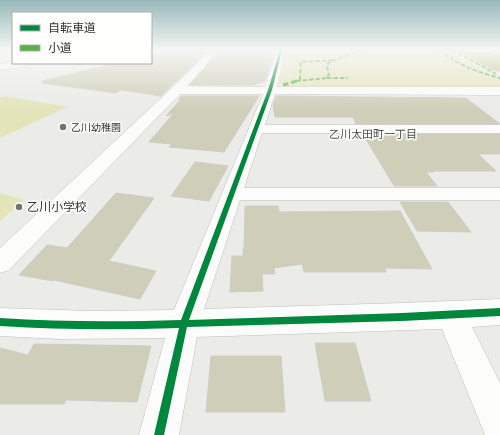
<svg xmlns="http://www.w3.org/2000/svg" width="500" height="435" viewBox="0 0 500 435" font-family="Figtree,'Noto Sans JP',sans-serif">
	<rect width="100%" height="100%" fill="#ebebe7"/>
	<g fill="#e4e4ba">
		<path d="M 287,50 L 449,50 L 500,80 L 500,86 L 287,86 L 279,83 Z"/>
		<path d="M 7,96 L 67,107 L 0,138 L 0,97 Z"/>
		<path d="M 0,193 L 24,200 L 0,221 Z"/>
	</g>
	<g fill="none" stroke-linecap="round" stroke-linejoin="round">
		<path fill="#bebe74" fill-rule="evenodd" d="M 461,50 L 486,50 L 500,56 L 500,72 L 492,70 L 464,54 Z"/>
	</g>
	<g fill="#ceceb9" stroke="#cdcdca">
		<path d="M 151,50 L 209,50 L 161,96 L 121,90 L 116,93 L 42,83 L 42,81 L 104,66 L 104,63 L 151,63 Z"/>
		<path d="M 220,50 L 270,50 L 272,60 L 265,81 L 253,85 L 190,85 Z"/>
		<path d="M 181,96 L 259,96 L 224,152 L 169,147 L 172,144 L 149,142 L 174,113 L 166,116 L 181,99 L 178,99 Z"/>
		<path d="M 276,96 L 466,98 L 500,124 L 356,124 L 353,117 L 275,117 L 273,105 Z"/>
		<path d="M 363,134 L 500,134 L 500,154 L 478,154 L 496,171 L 433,171 L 434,172 L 426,172 L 437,186 L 394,186 Z"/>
		<path d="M 195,162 L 228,166 L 209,201 L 171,196 Z"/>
		<path d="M 116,193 L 154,198 L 109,261 L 156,271 L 140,299 L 54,280 L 53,281 L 19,275 L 47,245 L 67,248 Z"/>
		<path d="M 400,202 L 448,202 L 471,232 L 417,231 Z"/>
		<path d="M 245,206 L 278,206 L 279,212 L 400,211 L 432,269 L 385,268 L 386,272 L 304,272 L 302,264 L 274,268 L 275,274 L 262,274 L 263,291 L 230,292 L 232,256 L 243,256 L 243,249 L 244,249 Z"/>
		<path d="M 315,343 L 355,343 L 371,401 L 325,401 Z"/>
		<path d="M 34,344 L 151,346 L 137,402 L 66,400 L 64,404 L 0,404 L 0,348 L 28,355 Z"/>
		<path d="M 211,356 L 281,356 L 285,412 L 206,412 Z"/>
	</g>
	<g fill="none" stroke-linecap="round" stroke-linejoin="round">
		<g stroke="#bebebc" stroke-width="1">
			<g id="minor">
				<path d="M 277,50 L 285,50 L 277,87 L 500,87 L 500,95 L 275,94 L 265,125 L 500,125 L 500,133 L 262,133 L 244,188 L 500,188 L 500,200 L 240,200 L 204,309 L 402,303 L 500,299 L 500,325 L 472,327 L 500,383 L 500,435 L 485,435 L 442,329 L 197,337 L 179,435 L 139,435 L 165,338 L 60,339 L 0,336 L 0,308 L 90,311 L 174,310 L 263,94 L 177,94 L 173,93 L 171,90 L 173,87 L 177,86 L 265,87 Z"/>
				<path d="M 13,62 L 13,63 L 31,63 L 26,66 L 0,70 L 0,64 Z"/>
			</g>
		</g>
		<g stroke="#bebebc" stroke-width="1">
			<path id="tertiary" d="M 211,50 L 219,50 L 181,93 L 9,270 L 0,273 L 0,248 L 173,87 Z"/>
		</g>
		<use href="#minor" fill="#fcfcfb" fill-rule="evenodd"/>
		<use href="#tertiary" fill="#fcfcfb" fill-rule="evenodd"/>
		<g stroke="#56b246" stroke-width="2" stroke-dasharray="4.5 2" stroke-linecap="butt">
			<path d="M 439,50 C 461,66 474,71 500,78"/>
			<path d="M 453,50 L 496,74"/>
			<path d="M 493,50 L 500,55"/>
			<path d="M 327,78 L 348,78"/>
			<path d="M 300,80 L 301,62 L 333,60"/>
			<path d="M 296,81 L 327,78 L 329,74 L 327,66 L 328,63 L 355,52 L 365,50"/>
		</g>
		<path stroke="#56b246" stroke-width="3" stroke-dasharray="5.5 3" stroke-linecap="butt" d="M 283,85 L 300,80"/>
		<g stroke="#fffffe" stroke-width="2">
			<path id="cycleway" d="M 280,50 L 282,50 L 272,90 L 189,320 L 402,313 L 500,308 L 500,316 L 402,321 L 187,327 L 164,435 L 154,435 L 179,328 C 119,330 60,330 0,326 L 0,318 C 60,322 121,322 181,320 L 268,90 Z"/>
		</g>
		<use href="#cycleway" fill="#00873e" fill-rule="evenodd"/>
	</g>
	<linearGradient id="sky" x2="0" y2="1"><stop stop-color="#97b8ba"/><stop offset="0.45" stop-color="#f6f6f4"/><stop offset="1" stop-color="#f6f6f4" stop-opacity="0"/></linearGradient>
	<rect width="500" height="110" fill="url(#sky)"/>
	<g fill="#737370" stroke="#fffffe" stroke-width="1.5">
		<circle cx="63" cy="127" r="4"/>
		<circle cx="19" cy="207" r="4"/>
	</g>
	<g text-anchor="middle" stroke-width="3" stroke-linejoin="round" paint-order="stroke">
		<g font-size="10" fill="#333330" stroke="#fffffe" text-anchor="start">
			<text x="71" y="131">乙川幼稚園</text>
		</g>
		<g font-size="11" fill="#4c4c45" stroke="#fffffe">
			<text x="373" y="138">乙川太田町一丁目</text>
		</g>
		<g font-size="12" fill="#333330" stroke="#fffffe" text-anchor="start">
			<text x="27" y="211">乙川小学校</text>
		</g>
	</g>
	<rect x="12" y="12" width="140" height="52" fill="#fffffe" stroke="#adadac"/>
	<rect x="20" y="25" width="20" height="6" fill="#00873e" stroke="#adadac"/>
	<text x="48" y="32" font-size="12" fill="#333330">自転車道</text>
	<rect x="20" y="45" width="20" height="6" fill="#56b246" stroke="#adadac"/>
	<text x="48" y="52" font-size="12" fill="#333330">小道</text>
</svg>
